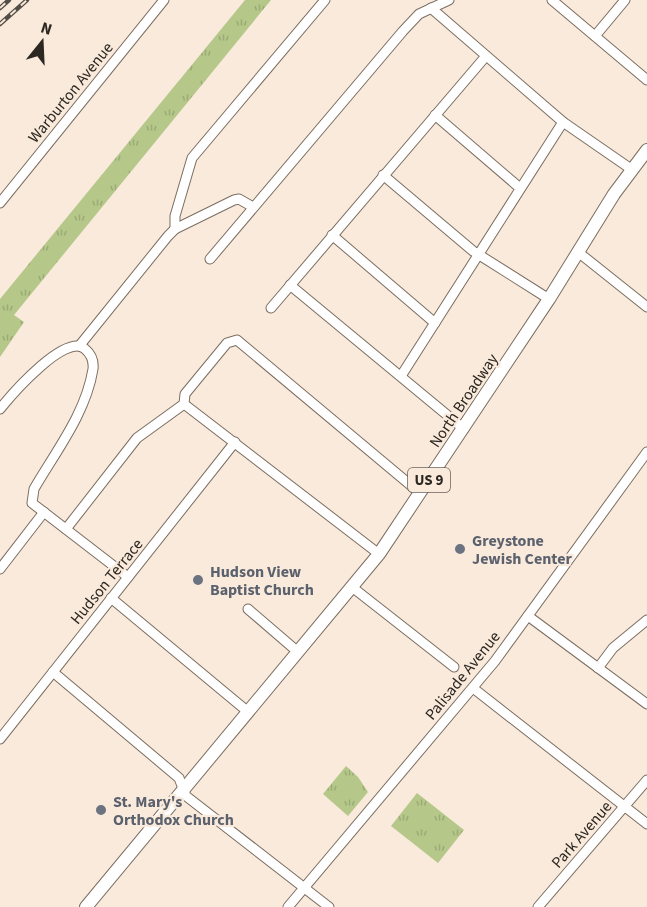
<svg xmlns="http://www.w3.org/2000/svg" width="647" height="907" viewBox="0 0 647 907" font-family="'Source Sans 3',sans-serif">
	<defs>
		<pattern id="park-tufts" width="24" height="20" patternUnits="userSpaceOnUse" patternTransform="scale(1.5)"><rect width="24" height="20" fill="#b5c789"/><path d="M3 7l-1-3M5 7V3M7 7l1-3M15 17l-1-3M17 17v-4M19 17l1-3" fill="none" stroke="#9cab76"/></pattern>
	</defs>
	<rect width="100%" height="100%" fill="#f9eadb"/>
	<g fill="url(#park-tufts)">
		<path d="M 245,0 L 271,0 L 14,315 L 24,322 L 0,357 L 0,299 Z"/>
		<path d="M 346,766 L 358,777 L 368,792 L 348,816 L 323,794 Z"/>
		<path d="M 417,793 L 464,830 L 438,863 L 391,826 Z"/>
	</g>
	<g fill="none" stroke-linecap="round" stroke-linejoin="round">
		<g stroke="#7b6e61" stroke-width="11">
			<g id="minor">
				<path d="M 552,0 L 647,80"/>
				<path d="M 431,8 L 563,122 L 631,169"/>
				<path d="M 595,36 L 625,0"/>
				<path d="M 435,115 L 520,188"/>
				<path d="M 383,175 L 473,251 L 549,299"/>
				<path d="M 0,203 L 164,0"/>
				<path d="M 175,229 L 175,216 L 192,158 L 325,0"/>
				<path d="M 332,235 L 435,323"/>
				<path d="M 578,252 L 647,307"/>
				<path d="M 210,259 L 403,31 L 419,14 L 449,0"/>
				<path d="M 290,285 L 464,429"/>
				<path d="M 271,308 L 486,56"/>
				<path d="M 80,345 L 168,236 L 175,229 L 234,200 L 239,199 L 253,207"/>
				<path d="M 401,376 L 563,122"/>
				<path d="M 184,404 L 185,394 L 227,343 L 237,340 L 420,493"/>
				<path d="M 184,404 L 379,554"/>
				<path d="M 0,409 C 12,394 66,332 85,349 C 91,354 94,360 93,369 C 86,413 56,451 34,489 L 32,503 L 128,577"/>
				<path d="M 66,529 L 137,438 L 184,404"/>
				<path d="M 0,569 L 44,512"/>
				<path d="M 352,587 L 454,667"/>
				<path d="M 111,598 L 247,711"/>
				<path d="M 248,609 L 298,652"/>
				<path d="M 528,616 L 647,704"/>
				<path d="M 598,668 L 613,648 L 647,620"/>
				<path d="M 53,672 L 179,778 L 186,796 L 329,907"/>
				<path d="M 473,688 L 647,824"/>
				<path d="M 0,739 L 235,442"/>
				<path d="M 288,907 L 495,661 L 647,452"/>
				<path d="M 538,907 L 647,780"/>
			</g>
		</g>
		<g stroke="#7b6e61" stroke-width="14">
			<path id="major" d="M 86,907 L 379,554 L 549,299 L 614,194 L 647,150"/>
		</g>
		<use href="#minor" stroke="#fff" stroke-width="9"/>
		<use href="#major" stroke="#fff" stroke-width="12"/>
		<g stroke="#554e46" stroke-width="4.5">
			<g id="rail">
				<path d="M 0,8 L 9,0"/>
				<path d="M 0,24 L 27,0"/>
			</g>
		</g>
		<use href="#rail" stroke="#f9eadb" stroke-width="2" stroke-dasharray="7" stroke-linecap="butt"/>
	</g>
	<g fill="#6b7280" stroke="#f9eadb" stroke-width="2">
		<circle cx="460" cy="549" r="6"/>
		<circle cx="198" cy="580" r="6"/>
		<circle cx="101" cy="810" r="6"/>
	</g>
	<g text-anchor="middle" stroke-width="4.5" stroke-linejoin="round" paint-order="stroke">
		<rect fill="#f9eadb" stroke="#6a6259" stroke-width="1.5" x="408" y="468" width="42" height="24" rx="4.5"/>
		<g font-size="15" font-weight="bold" fill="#2c2721">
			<text x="429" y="485">US 9</text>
		</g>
		<g font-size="16" fill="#2c2721" stroke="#f9eadb">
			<text transform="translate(70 92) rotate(-51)" y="6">Warburton Avenue</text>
			<text transform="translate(463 400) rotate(-56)" y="6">North Broadway</text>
			<text transform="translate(106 581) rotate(-51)" y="6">Hudson Terrace</text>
			<text transform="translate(462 675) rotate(-51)" y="6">Palisade Avenue</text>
			<text transform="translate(581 834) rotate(-49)" y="6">Park Avenue</text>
		</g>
		<g font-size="16" font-weight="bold" fill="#5b616d" stroke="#f9eadb" text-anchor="start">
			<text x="472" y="546">Greystone<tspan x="472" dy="18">Jewish Center</tspan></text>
			<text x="210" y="577">Hudson View<tspan x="210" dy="18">Baptist Church</tspan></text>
			<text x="113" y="807">St. Mary's<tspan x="113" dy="18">Orthodox Church</tspan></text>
		</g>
	</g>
	<g transform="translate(42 42) rotate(18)" stroke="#f9eadb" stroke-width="4.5" paint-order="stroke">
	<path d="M0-4.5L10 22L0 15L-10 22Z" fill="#2c2721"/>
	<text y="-9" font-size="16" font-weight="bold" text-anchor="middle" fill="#2c2721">N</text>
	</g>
</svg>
